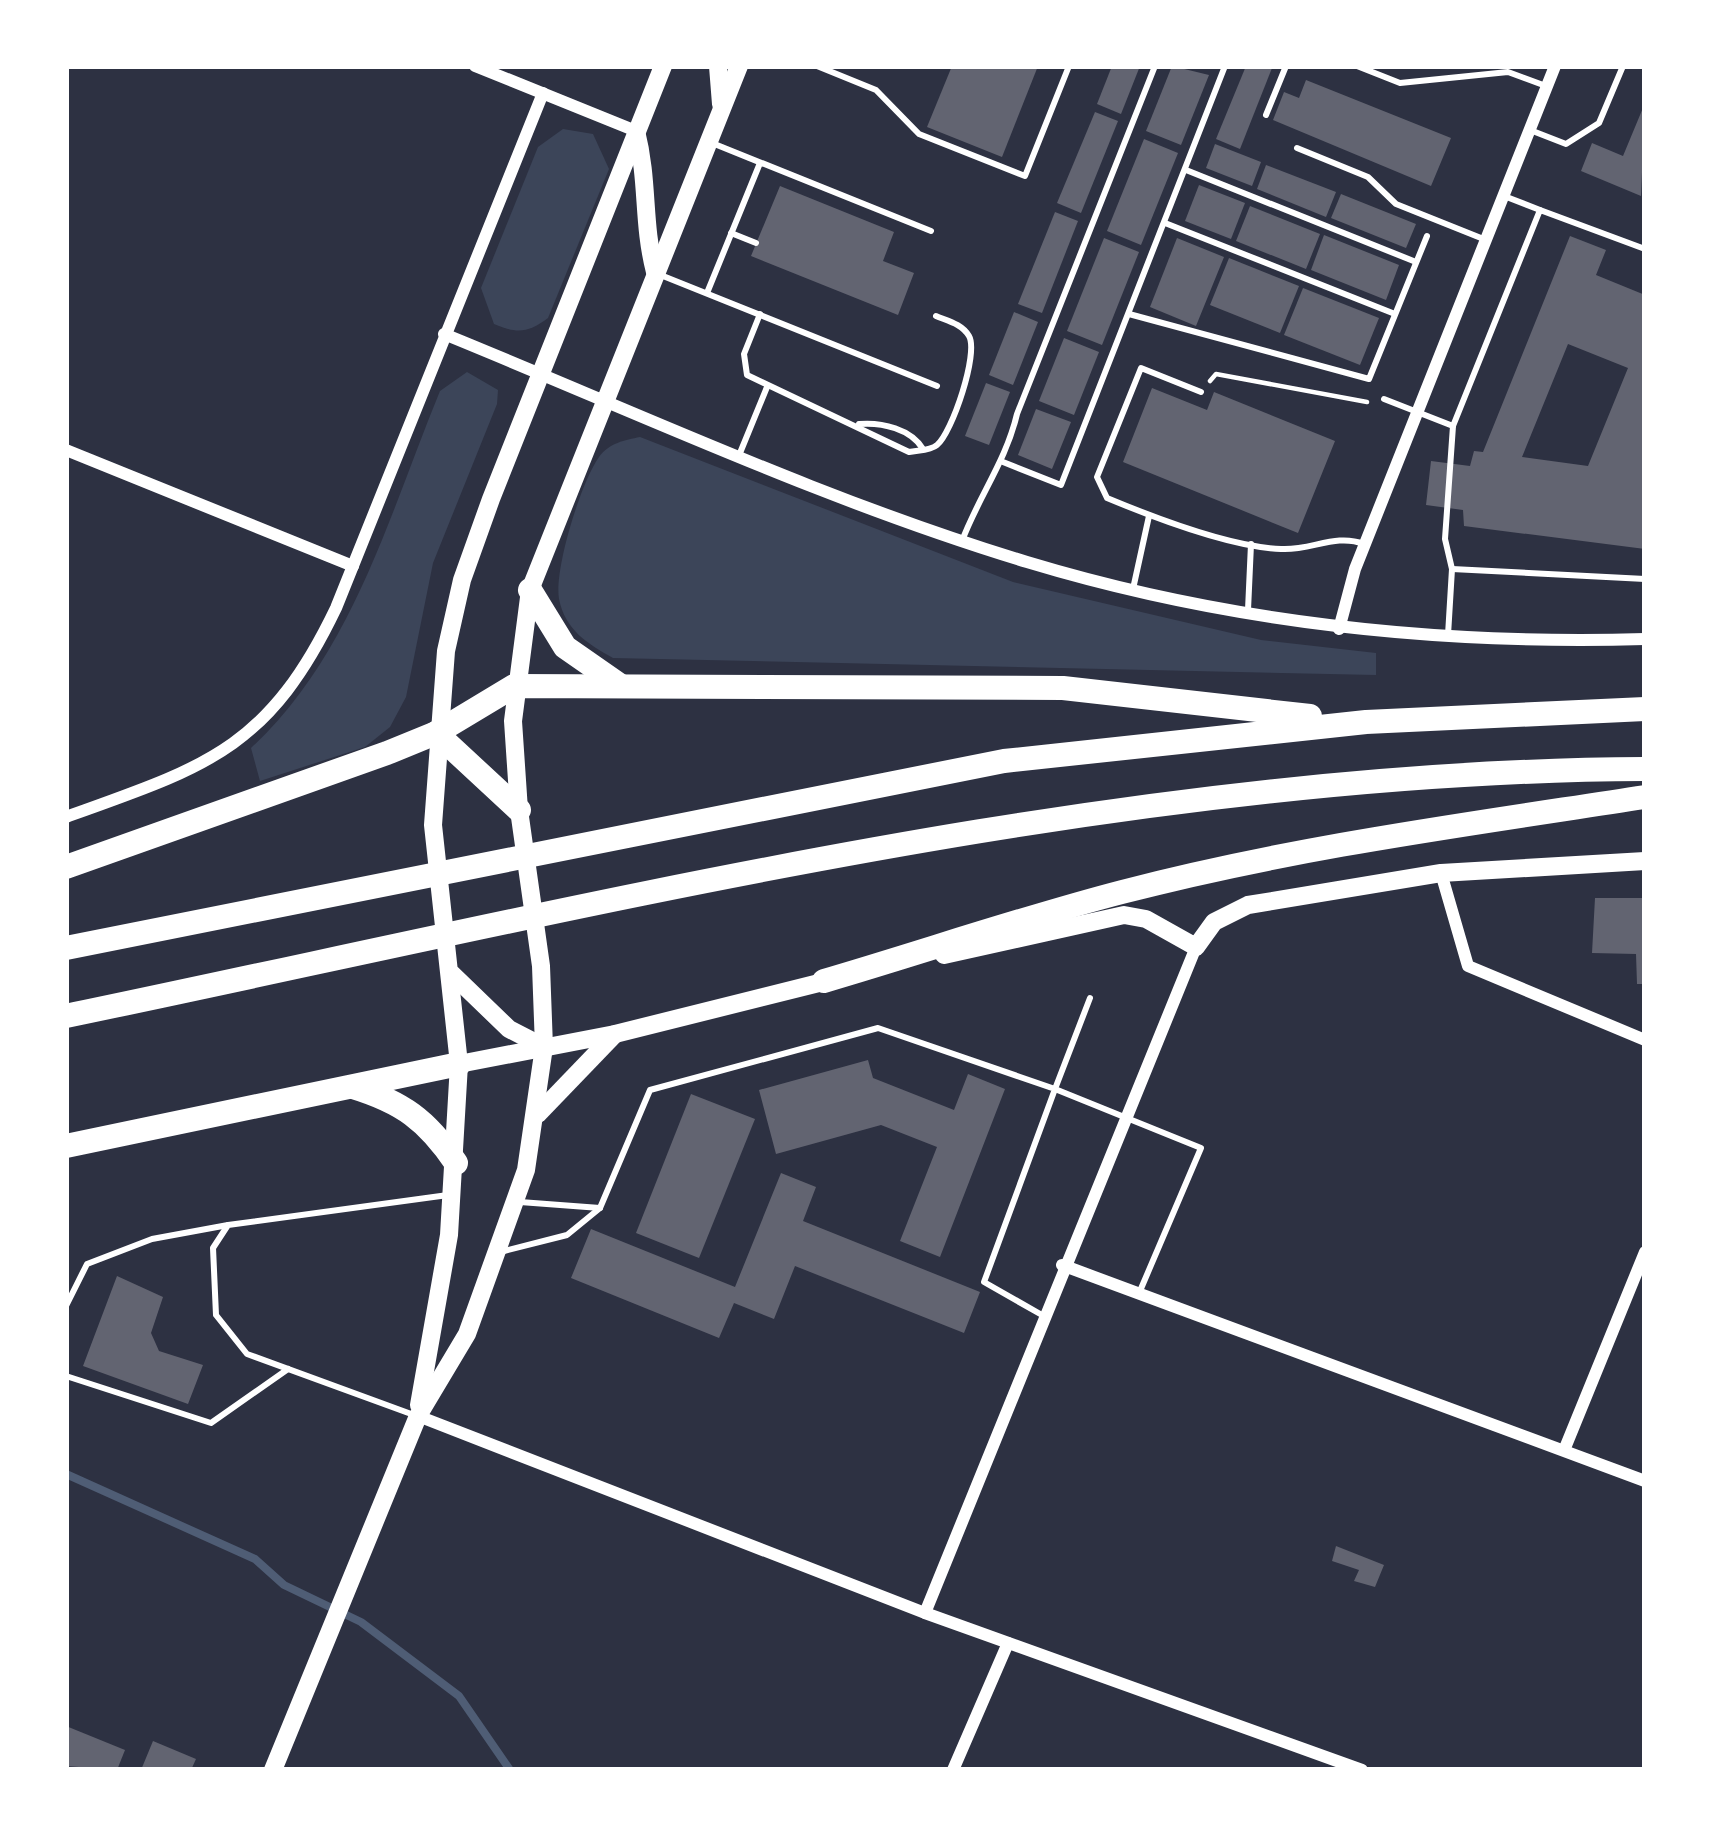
<svg xmlns="http://www.w3.org/2000/svg" width="1711" height="1836" viewBox="0 0 1711 1836" font-family="Quicksand,sans-serif">
	<rect width="100%" height="100%" fill="#2d3142"/>
	<g fill="#3c4559">
		<path d="M 563,129 L 593,134 L 609,169 L 548,318 C 528,333 517,334 494,324 L 481,288 L 538,147 Z"/>
		<path d="M 467,372 L 498,390 L 497,404 L 433,563 L 406,697 L 390,727 L 365,747 L 260,781 L 251,748 C 352,655 389,515 440,391 Z"/>
		<path d="M 640,437 L 1013,582 L 1261,640 L 1376,653 L 1376,675 L 613,658 C 588,644 565,630 559,599 C 554,569 581,482 599,457 C 609,443 625,440 640,437 Z"/>
	</g>
	<g fill="none" stroke-linecap="round" stroke-linejoin="round">
		<path stroke="#4f5d75" stroke-width="8" d="M 66,1474 L 255,1559 L 284,1585 L 361,1622 L 459,1696 L 510,1770"/>
	</g>
	<g fill="#626471" fill-rule="evenodd">
		<path d="M 952,66 L 1038,66 L 1002,157 L 927,127 Z"/>
		<path d="M 1112,66 L 1140,66 L 1121,114 L 1097,104 Z"/>
		<path d="M 1172,66 L 1209,75 L 1181,145 L 1146,131 Z"/>
		<path d="M 1246,66 L 1272,68 L 1240,149 L 1216,139 Z"/>
		<path d="M 1306,80 L 1451,138 L 1431,186 L 1273,120 L 1284,92 L 1299,98 Z"/>
		<path d="M 1645,103 L 1641,196 L 1581,171 L 1592,143 L 1623,156 Z"/>
		<path d="M 1095,112 L 1118,121 L 1081,213 L 1057,203 Z"/>
		<path d="M 1144,139 L 1178,153 L 1141,245 L 1107,231 Z"/>
		<path d="M 1215,144 L 1261,162 L 1252,186 L 1206,168 Z"/>
		<path d="M 1266,165 L 1336,192 L 1326,217 L 1257,189 Z"/>
		<path d="M 1199,185 L 1245,203 L 1231,239 L 1185,221 Z"/>
		<path d="M 780,186 L 894,232 L 883,261 L 914,273 L 898,315 L 751,256 Z"/>
		<path d="M 1341,194 L 1416,224 L 1406,248 L 1331,218 Z"/>
		<path d="M 1250,206 L 1320,234 L 1306,269 L 1236,241 Z"/>
		<path d="M 1055,212 L 1078,221 L 1042,313 L 1018,304 Z"/>
		<path d="M 1324,235 L 1399,265 L 1386,300 L 1311,270 Z"/>
		<path d="M 1570,236 L 1606,250 L 1596,275 L 1645,295 L 1645,549 L 1464,526 L 1463,510 L 1426,505 L 1431,461 L 1470,466 L 1474,451 L 1483,452 ZM 1568,344 L 1628,368 L 1588,466 L 1522,457 Z"/>
		<path d="M 1104,238 L 1139,252 L 1102,345 L 1067,331 Z"/>
		<path d="M 1177,238 L 1224,257 L 1196,326 L 1150,307 Z"/>
		<path d="M 1229,258 L 1299,286 L 1280,333 L 1210,305 Z"/>
		<path d="M 1303,288 L 1379,318 L 1360,365 L 1284,335 Z"/>
		<path d="M 1014,312 L 1038,322 L 1013,385 L 989,375 Z"/>
		<path d="M 1064,338 L 1099,352 L 1074,415 L 1039,401 Z"/>
		<path d="M 986,383 L 1010,392 L 989,445 L 965,436 Z"/>
		<path d="M 1152,388 L 1207,410 L 1214,392 L 1335,441 L 1298,533 L 1123,462 Z"/>
		<path d="M 1036,409 L 1071,422 L 1052,469 L 1018,455 Z"/>
		<path d="M 1595,898 L 1645,898 L 1645,984 L 1637,984 L 1636,954 L 1592,953 Z"/>
		<path d="M 868,1060 L 873,1078 L 954,1110 L 968,1074 L 1005,1089 L 940,1257 L 900,1241 L 937,1147 L 881,1125 L 776,1154 L 759,1090 Z"/>
		<path d="M 691,1094 L 755,1119 L 699,1258 L 636,1233 Z"/>
		<path d="M 781,1173 L 816,1187 L 803,1221 L 980,1292 L 964,1333 L 795,1266 L 774,1319 L 734,1303 L 719,1338 L 571,1278 L 591,1229 L 735,1287 Z"/>
		<path d="M 117,1276 L 163,1297 L 151,1333 L 159,1351 L 203,1365 L 188,1404 L 83,1366 Z"/>
		<path d="M 1336,1546 L 1384,1565 L 1375,1587 L 1354,1581 L 1359,1570 L 1332,1561 Z"/>
		<path d="M 66,1726 L 125,1750 L 117,1770 L 66,1766 Z"/>
		<path d="M 153,1741 L 196,1759 L 191,1770 L 141,1770 Z"/>
	</g>
	<g fill="none" stroke-linecap="round" stroke-linejoin="round">
		<path stroke="#fff" stroke-width="4.5" d="M 1210,381 L 1216,374 L 1367,402"/>
		<g stroke="#fff" stroke-width="6">
			<path d="M 817,66 L 876,90 L 919,134 L 1025,176 L 1069,66"/>
			<path d="M 1357,66 L 1400,83 L 1508,72 L 1546,86"/>
			<path d="M 1266,115 L 1286,66"/>
			<path d="M 1530,130 L 1566,144 L 1599,123 L 1623,66"/>
			<path d="M 712,143 L 931,231"/>
			<path d="M 1297,148 L 1368,177 L 1396,204 L 1486,240"/>
			<path d="M 1186,170 L 1416,262"/>
			<path d="M 1504,196 L 1540,210"/>
			<path d="M 1165,223 L 1395,314"/>
			<path d="M 731,233 L 756,243"/>
			<path d="M 658,274 L 937,386"/>
			<path d="M 707,293 L 760,163"/>
			<path d="M 760,314 L 744,354 L 747,375 L 909,452 C 918,450 930,451 937,445 C 952,433 979,353 969,336 C 962,324 948,321 936,316"/>
			<path d="M 1129,314 L 1369,379 L 1427,236"/>
			<path d="M 1201,392 L 1141,368 L 1097,477 L 1107,498 C 1155,518 1229,547 1281,549 C 1311,551 1335,533 1364,544"/>
			<path d="M 1384,399 L 1453,426 L 1445,539 L 1452,569 L 1448,635"/>
			<path d="M 859,424 C 882,422 911,429 923,449"/>
			<path d="M 1453,426 L 1540,210 L 1645,249"/>
			<path d="M 740,453 L 767,387"/>
			<path d="M 1003,462 L 1061,485 L 1225,66"/>
			<path d="M 962,541 C 979,496 1006,461 1017,414 L 1155,66"/>
			<path d="M 1452,569 L 1645,579"/>
			<path d="M 1133,589 L 1149,516"/>
			<path d="M 1248,610 L 1251,544"/>
			<path d="M 1090,998 L 1055,1089 L 1201,1148 L 1140,1291"/>
			<path d="M 520,1202 L 600,1208"/>
			<path d="M 504,1251 L 567,1235 L 600,1208 L 650,1090 L 878,1028 L 1055,1089 L 984,1282 L 1042,1315"/>
			<path d="M 66,1306 L 87,1264 L 152,1239 L 228,1225"/>
			<path d="M 66,1376 L 211,1423 L 288,1369"/>
			<path d="M 414,1415 L 247,1354 L 216,1315 L 213,1248 L 228,1225 L 448,1195"/>
		</g>
		<g stroke="#fff" stroke-width="12">
			<path d="M 475,66 L 636,131"/>
			<path d="M 444,334 C 636,412 828,502 1027,562 C 1229,623 1434,645 1645,639"/>
			<path d="M 66,450 L 353,566"/>
			<path d="M 1339,629 L 1355,569 L 1555,66"/>
			<path d="M 66,817 C 205,767 268,750 336,608 L 543,93"/>
			<path d="M 1441,873 L 1468,966 L 1645,1040"/>
			<path d="M 1062,1265 L 1645,1481"/>
			<path d="M 418,1416 L 925,1613 L 1362,1770"/>
			<path d="M 1565,1448 L 1645,1252"/>
			<path d="M 925,1613 L 1196,947"/>
			<path d="M 953,1770 L 1008,1643"/>
		</g>
		<g stroke="#fff" stroke-width="18">
			<path d="M 718,66 L 721,104"/>
			<path d="M 636,131 C 649,183 642,221 655,272"/>
			<path d="M 944,955 L 1124,915 L 1146,919 L 1196,947 L 1214,922 L 1248,905 L 1441,873 L 1645,861"/>
			<path d="M 452,974 L 509,1029 L 544,1047"/>
			<path d="M 459,1064 L 615,1034 L 835,979"/>
			<path d="M 538,1114 L 615,1034"/>
			<path d="M 419,1405 L 449,1235 L 459,1064 L 433,825 L 446,651 L 462,580 L 491,499 L 663,66"/>
			<path d="M 273,1770 L 418,1416 L 467,1334 L 526,1170 L 544,1047 L 541,966 L 519,810 L 513,721 L 530,590 L 739,66"/>
		</g>
		<g stroke="#fff" stroke-width="24">
			<path d="M 530,590 L 565,647 L 621,686"/>
			<path d="M 436,733 L 519,810"/>
			<path d="M 66,867 L 387,753 L 436,733 L 514,686 L 1063,688 L 1310,716"/>
			<path d="M 66,948 L 1004,761 L 1366,722 L 1645,709"/>
			<path d="M 824,981 C 923,952 1022,918 1122,892 C 1294,847 1470,824 1645,797"/>
			<path d="M 66,1016 C 576,910 1123,771 1645,769"/>
			<path d="M 353,1087 C 402,1102 427,1120 456,1163"/>
			<path d="M 66,1146 L 459,1064"/>
		</g>
	</g>
	<rect width="1711" height="1836" fill="none" stroke="#ffffff" stroke-width="138"/>
</svg>
